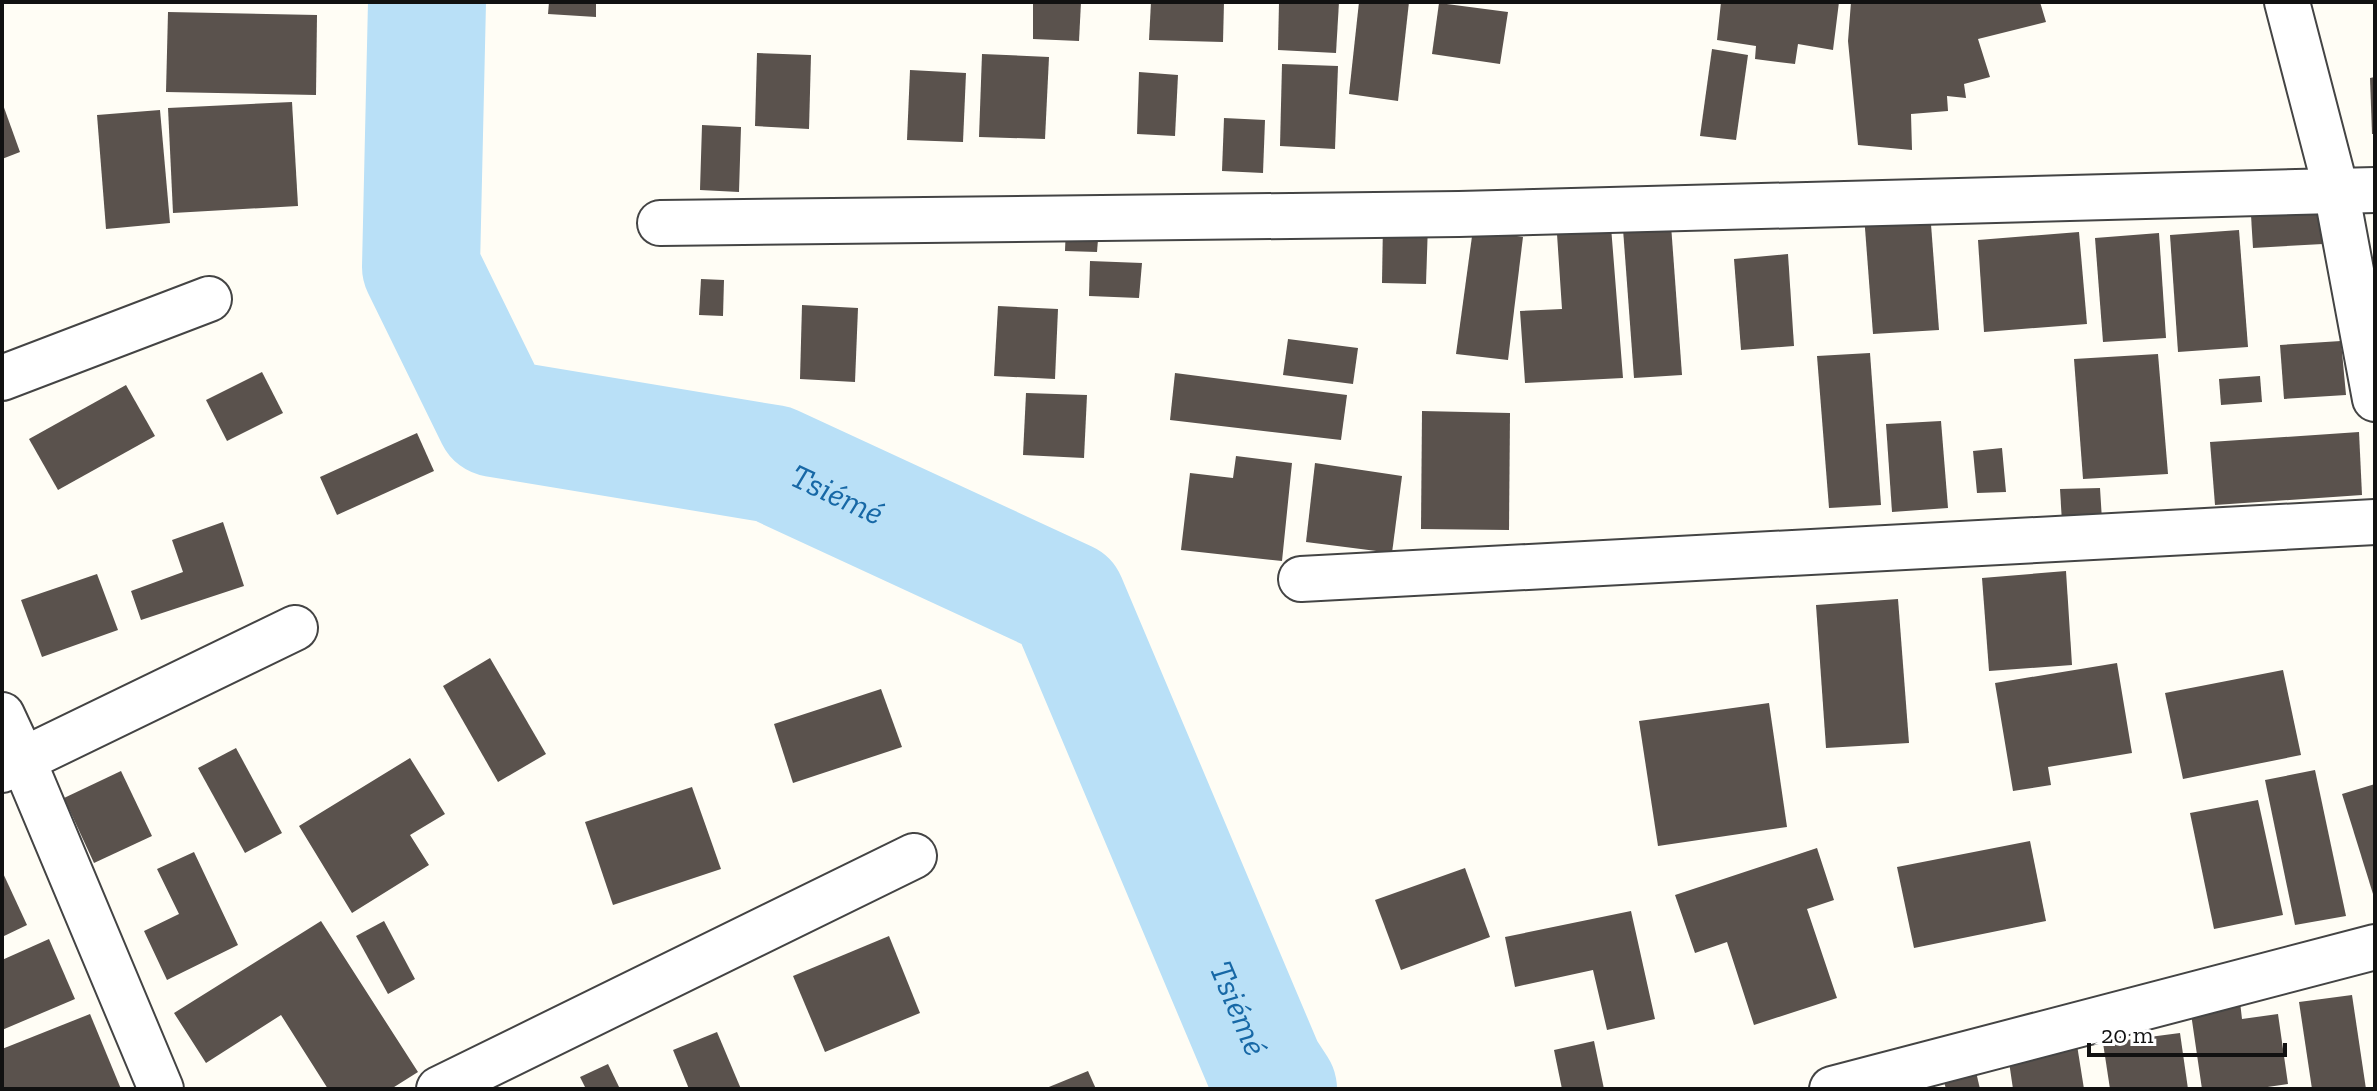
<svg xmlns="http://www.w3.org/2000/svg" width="2377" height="1091" viewBox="0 0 2377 1091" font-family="'Zilla Slab',serif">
	<rect width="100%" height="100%" fill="#fffdf5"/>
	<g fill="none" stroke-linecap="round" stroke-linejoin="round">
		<path stroke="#b9e0f7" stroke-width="118" id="s1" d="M 427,2 L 421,267 L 495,418 L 773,464 L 1067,600 L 1265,1069 L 1278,1089"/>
	</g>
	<g fill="#5a524d">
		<path d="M 549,2 L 596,2 L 596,17 L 548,14 Z"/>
		<path d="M 1033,2 L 1081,2 L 1079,41 L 1033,39 Z"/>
		<path d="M 1151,2 L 1224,2 L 1223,42 L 1149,40 Z"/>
		<path d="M 1279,2 L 1339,2 L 1336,53 L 1278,50 Z"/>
		<path d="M 1359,2 L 1409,2 L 1398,101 L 1349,94 Z"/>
		<path d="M 1721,2 L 1839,2 L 1833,50 L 1798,44 L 1795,64 L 1755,59 L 1756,46 L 1717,40 Z"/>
		<path d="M 1851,2 L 2040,2 L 2046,22 L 1978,39 L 1990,77 L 1964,84 L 1966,98 L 1947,96 L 1948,111 L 1911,114 L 1912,150 L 1858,145 L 1848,41 Z"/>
		<path d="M 1439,3 L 1508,12 L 1500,64 L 1432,54 Z"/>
		<path d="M 168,12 L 317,15 L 316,95 L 166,92 Z"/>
		<path d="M 1712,49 L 1748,55 L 1736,140 L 1700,136 Z"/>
		<path d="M 757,53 L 811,55 L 809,129 L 755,126 Z"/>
		<path d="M 982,54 L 1049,57 L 1045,139 L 979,137 Z"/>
		<path d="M 1282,64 L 1338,66 L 1335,149 L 1280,146 Z"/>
		<path d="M 910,70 L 966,73 L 963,142 L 907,140 Z"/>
		<path d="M 1139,72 L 1178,75 L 1175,136 L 1137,134 Z"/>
		<path d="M 2375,77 L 2375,134 L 2372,134 L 2370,78 Z"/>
		<path d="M 2,102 L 20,152 L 2,159 Z"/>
		<path d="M 292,102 L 298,206 L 173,213 L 168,108 Z"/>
		<path d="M 160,110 L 170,223 L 106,229 L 97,115 Z"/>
		<path d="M 1224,118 L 1265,120 L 1263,173 L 1222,171 Z"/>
		<path d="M 702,125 L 741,127 L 739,192 L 700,190 Z"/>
		<path d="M 2320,195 L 2323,244 L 2253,248 L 2250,199 Z"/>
		<path d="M 1930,211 L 1939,330 L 1873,334 L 1864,215 Z"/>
		<path d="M 1610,214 L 1623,378 L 1525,383 L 1520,311 L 1562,309 L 1556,219 Z"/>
		<path d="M 1383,222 L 1428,224 L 1426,284 L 1382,283 Z"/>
		<path d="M 1066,225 L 1099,227 L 1097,252 L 1065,251 Z"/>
		<path d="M 1671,225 L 1682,375 L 1634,378 L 1623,229 Z"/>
		<path d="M 1473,229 L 1523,237 L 1508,360 L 1456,354 Z"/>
		<path d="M 2239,230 L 2248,347 L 2178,352 L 2170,235 Z"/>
		<path d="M 2079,232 L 2087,324 L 1984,332 L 1978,240 Z"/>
		<path d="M 2159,233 L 2166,338 L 2103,342 L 2095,238 Z"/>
		<path d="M 1788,254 L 1794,346 L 1741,350 L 1734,259 Z"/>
		<path d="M 1090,261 L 1142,263 L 1139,298 L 1089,296 Z"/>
		<path d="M 701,279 L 724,280 L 723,316 L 699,315 Z"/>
		<path d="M 802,305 L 858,308 L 855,382 L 800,379 Z"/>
		<path d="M 998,306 L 1058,309 L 1055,379 L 994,376 Z"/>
		<path d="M 1288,339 L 1358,348 L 1353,384 L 1283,375 Z"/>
		<path d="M 2341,341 L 2346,395 L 2284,399 L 2280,345 Z"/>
		<path d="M 1870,353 L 1881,505 L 1829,508 L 1817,356 Z"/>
		<path d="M 2158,354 L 2168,474 L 2083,479 L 2074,359 Z"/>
		<path d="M 262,372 L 283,413 L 227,441 L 206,400 Z"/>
		<path d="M 1175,373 L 1347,395 L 1341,440 L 1170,420 Z"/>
		<path d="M 2260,376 L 2262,402 L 2221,405 L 2219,379 Z"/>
		<path d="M 126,385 L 155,436 L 58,490 L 29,439 Z"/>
		<path d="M 1026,393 L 1087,395 L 1084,458 L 1023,455 Z"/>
		<path d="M 1422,411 L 1510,413 L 1509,530 L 1421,529 Z"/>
		<path d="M 1941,421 L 1948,508 L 1892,512 L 1886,424 Z"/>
		<path d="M 2359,432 L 2362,495 L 2215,505 L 2210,442 Z"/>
		<path d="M 417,433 L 434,471 L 337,515 L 320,477 Z"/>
		<path d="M 2002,448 L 2006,492 L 1977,493 L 1973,451 Z"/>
		<path d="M 1236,456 L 1292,463 L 1282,561 L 1181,550 L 1190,473 L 1233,478 Z"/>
		<path d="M 1315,463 L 1402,476 L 1392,553 L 1306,542 Z"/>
		<path d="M 2100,488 L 2102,520 L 2062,522 L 2060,489 Z"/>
		<path d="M 223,522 L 244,586 L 141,620 L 131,591 L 183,572 L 172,540 Z"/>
		<path d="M 2066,571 L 2072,665 L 1989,671 L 1982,578 Z"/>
		<path d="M 97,574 L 118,630 L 42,657 L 21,600 Z"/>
		<path d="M 1898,599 L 1909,743 L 1826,748 L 1816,605 Z"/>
		<path d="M 490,658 L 546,754 L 498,782 L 443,686 Z"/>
		<path d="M 2117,663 L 2132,753 L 2048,767 L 2051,785 L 2013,791 L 1995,683 Z"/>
		<path d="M 2283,670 L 2301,755 L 2183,779 L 2165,693 Z"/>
		<path d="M 881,689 L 902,747 L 793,783 L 774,724 Z"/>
		<path d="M 1769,703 L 1787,827 L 1658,846 L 1639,721 Z"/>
		<path d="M 236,748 L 282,833 L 245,853 L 198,768 Z"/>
		<path d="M 410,758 L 445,814 L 410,835 L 429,865 L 352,913 L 299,826 Z"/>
		<path d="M 2315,770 L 2346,916 L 2295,925 L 2265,780 Z"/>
		<path d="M 121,771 L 152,836 L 94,863 L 64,798 Z"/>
		<path d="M 2375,784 L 2375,893 L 2373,894 L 2342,794 Z"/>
		<path d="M 692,787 L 721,869 L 613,905 L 585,822 Z"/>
		<path d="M 2258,800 L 2283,915 L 2214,929 L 2190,813 Z"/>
		<path d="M 2030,841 L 2046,921 L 1914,948 L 1897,867 Z"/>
		<path d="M 1817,848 L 1834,900 L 1807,909 L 1837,998 L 1754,1025 L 1727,942 L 1695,953 L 1675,895 Z"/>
		<path d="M 194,852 L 238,945 L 167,980 L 144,931 L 179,914 L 157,869 Z"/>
		<path d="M 1465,868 L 1490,937 L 1401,970 L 1375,900 Z"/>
		<path d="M 2,871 L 27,925 L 2,937 Z"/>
		<path d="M 1631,911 L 1655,1019 L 1607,1030 L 1593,970 L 1515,987 L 1505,937 Z"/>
		<path d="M 321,921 L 418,1072 L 391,1089 L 328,1089 L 281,1015 L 206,1063 L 174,1013 Z"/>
		<path d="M 384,921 L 415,979 L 388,994 L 356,936 Z"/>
		<path d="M 889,936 L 920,1013 L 825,1052 L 793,976 Z"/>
		<path d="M 49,939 L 75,999 L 2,1030 L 2,960 Z"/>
		<path d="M 2239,993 L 2242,1019 L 2278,1014 L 2288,1084 L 2254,1089 L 2202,1089 L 2189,1000 Z"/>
		<path d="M 2352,995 L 2366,1089 L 2312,1089 L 2299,1002 Z"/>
		<path d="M 90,1014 L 121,1089 L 2,1089 L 2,1049 Z"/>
		<path d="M 717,1032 L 741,1089 L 689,1089 L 673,1050 Z"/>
		<path d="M 2180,1033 L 2188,1089 L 2110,1089 L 2103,1043 Z"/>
		<path d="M 1594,1041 L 1604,1089 L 1562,1089 L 1554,1050 Z"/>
		<path d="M 2077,1045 L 2084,1089 L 2013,1089 L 2008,1055 Z"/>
		<path d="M 1973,1059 L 1980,1089 L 1946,1089 L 1940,1067 Z"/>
		<path d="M 608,1064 L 620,1089 L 586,1089 L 580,1077 Z"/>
		<path d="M 1088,1071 L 1096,1089 L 1044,1089 Z"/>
	</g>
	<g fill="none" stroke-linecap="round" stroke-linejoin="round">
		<g stroke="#444" stroke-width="48">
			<g id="minor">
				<path d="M 2287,2 L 2336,190 L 2375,399"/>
				<path d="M 660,223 L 1459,214 L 2375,190"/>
				<path d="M 2,378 L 209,299"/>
				<path d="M 1301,579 L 2375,522"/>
				<path d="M 2,715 L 23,760 L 161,1089"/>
				<path d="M 2,770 L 295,628"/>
				<path d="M 439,1089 L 914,856"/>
				<path d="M 1832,1089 L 2375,947"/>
			</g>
		</g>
		<use href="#minor" stroke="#fff" stroke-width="44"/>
	</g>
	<g text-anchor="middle" stroke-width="8" stroke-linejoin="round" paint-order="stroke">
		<g font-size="34" font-style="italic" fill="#1768a6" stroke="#fff">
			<text dy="12" stroke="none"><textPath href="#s1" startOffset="786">Tsiémé</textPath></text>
			<text dy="12" stroke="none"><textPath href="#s1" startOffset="1482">Tsiémé</textPath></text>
		</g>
	</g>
	<rect width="2377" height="1091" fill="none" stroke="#111111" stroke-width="8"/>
	<path d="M2089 1043v12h196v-12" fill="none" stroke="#111111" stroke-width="4"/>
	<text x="2101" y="1043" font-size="24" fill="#111111" stroke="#ffffff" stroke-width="6" paint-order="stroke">20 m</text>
</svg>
